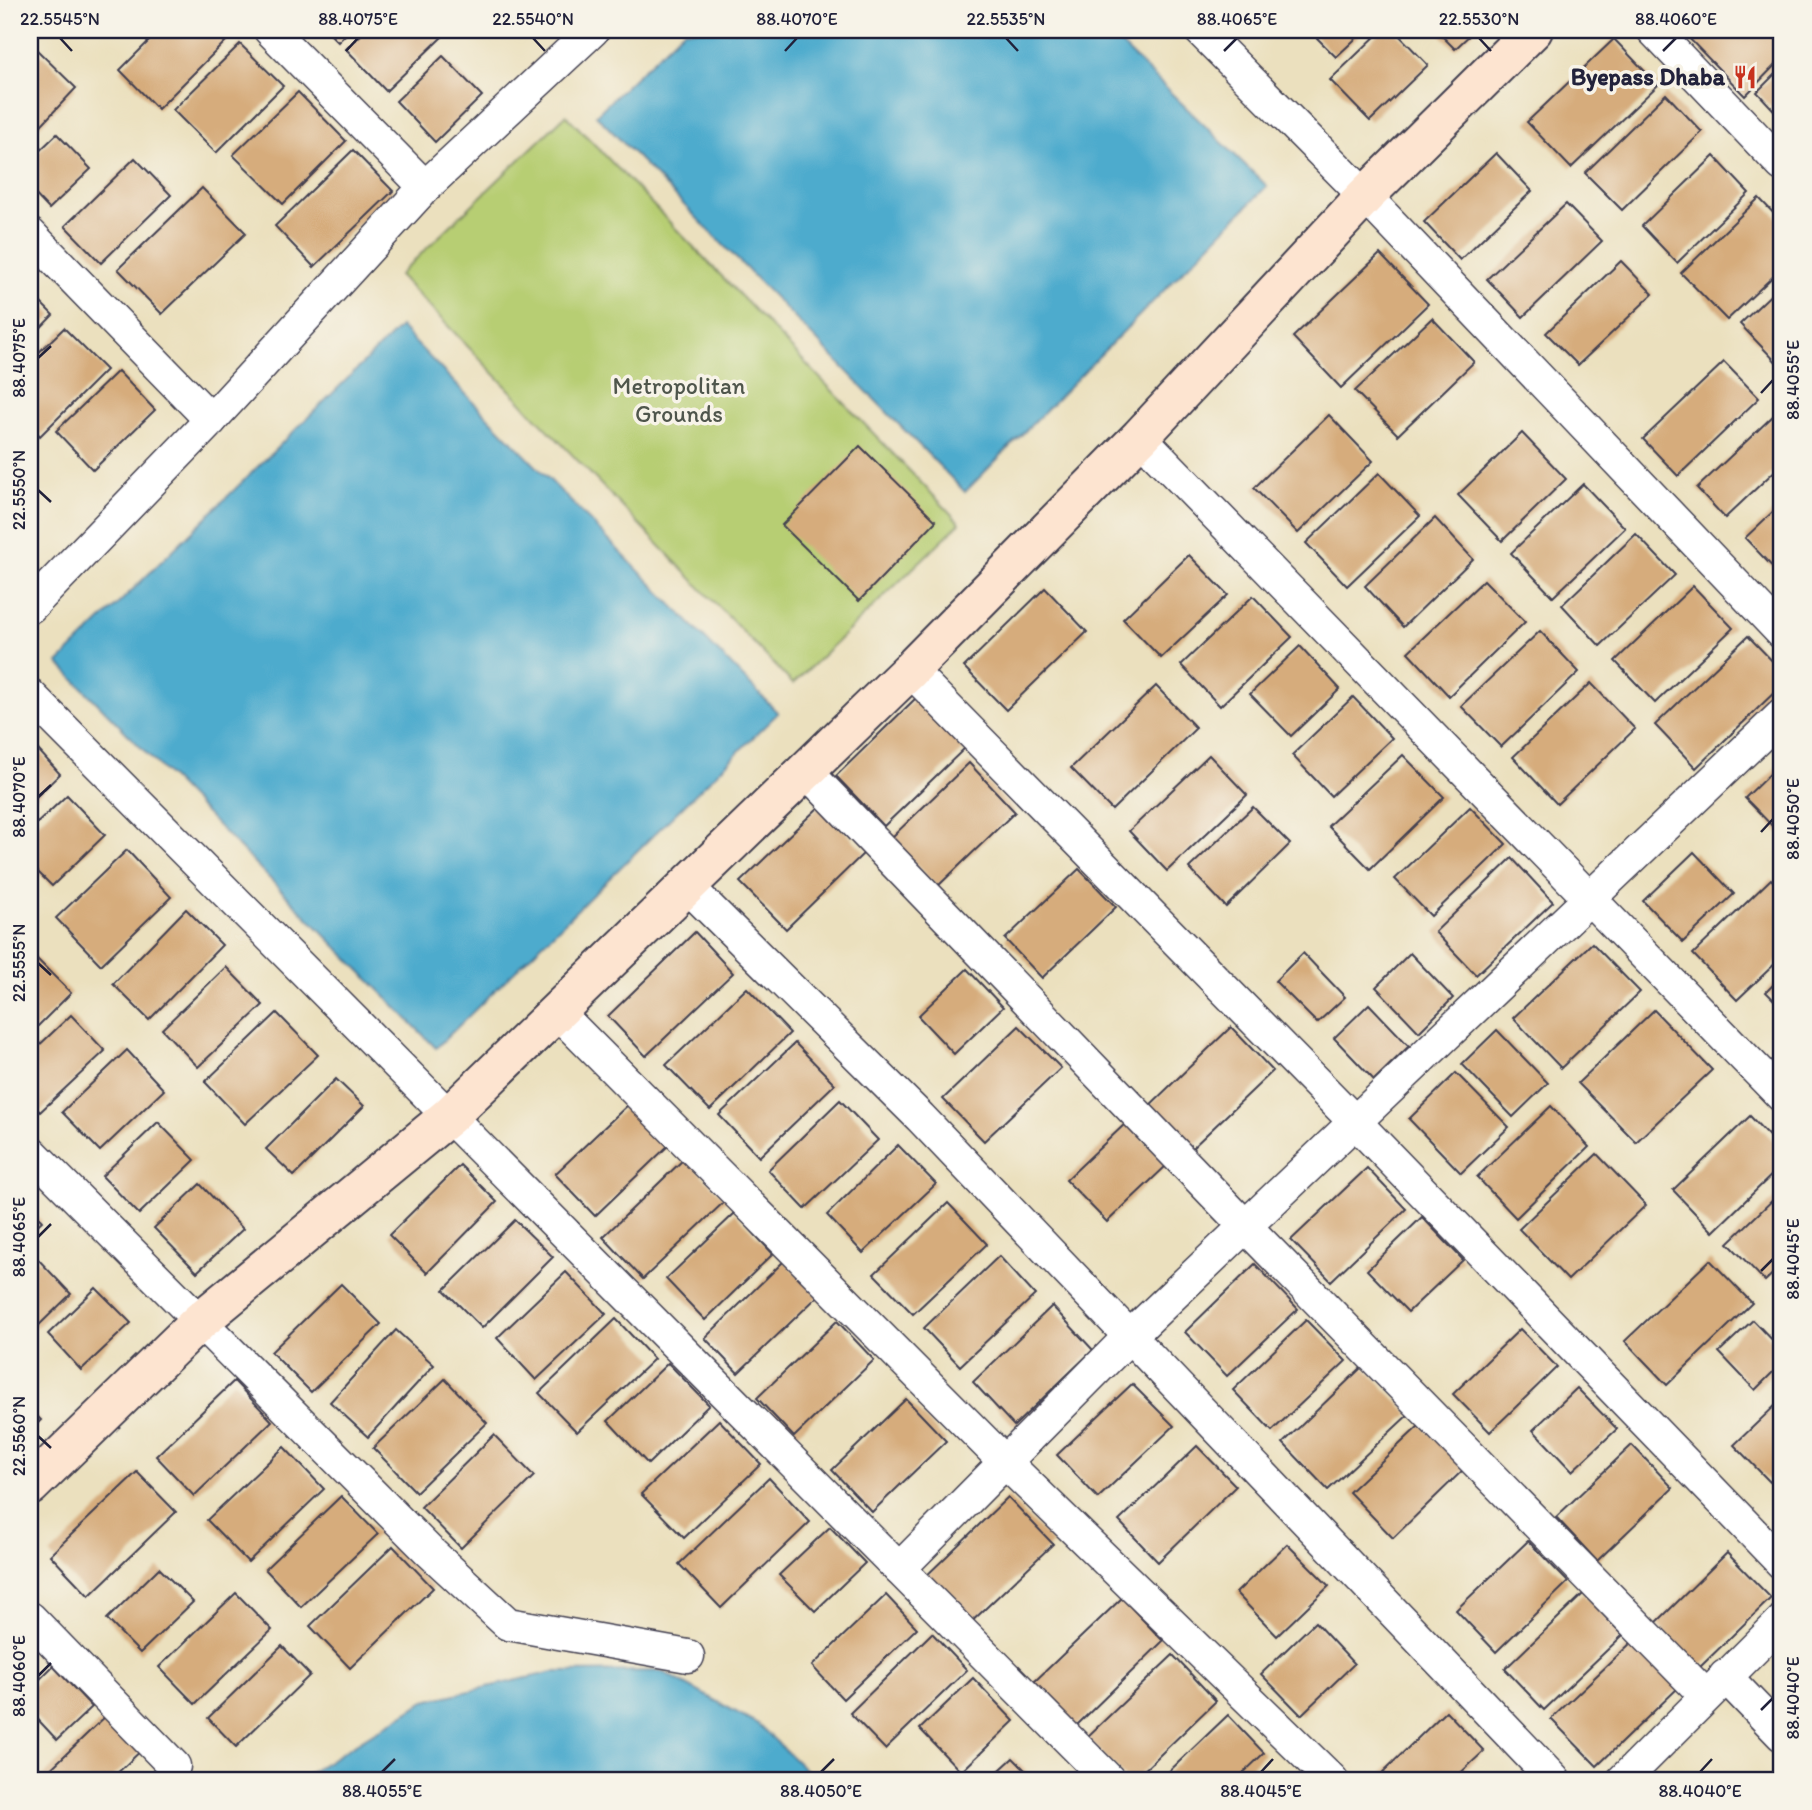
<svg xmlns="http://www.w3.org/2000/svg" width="1812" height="1810" viewBox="0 0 1812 1810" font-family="Itim,sans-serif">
	<rect width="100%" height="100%" fill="#f7f3e8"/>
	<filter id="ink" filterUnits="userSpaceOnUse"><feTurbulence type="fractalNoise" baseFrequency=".0143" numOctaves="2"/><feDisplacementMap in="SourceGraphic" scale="14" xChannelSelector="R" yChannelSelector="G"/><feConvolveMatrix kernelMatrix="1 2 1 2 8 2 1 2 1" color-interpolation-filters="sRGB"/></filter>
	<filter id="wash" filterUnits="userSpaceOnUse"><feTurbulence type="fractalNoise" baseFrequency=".00686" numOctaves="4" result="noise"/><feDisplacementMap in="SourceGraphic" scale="28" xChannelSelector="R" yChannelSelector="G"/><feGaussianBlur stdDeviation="1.57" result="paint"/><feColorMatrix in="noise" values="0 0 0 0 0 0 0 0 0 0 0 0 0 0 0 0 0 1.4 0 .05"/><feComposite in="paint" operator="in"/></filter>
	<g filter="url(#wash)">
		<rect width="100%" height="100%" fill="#ebe0be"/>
		<path fill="#b7ce73" stroke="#6c7857" stroke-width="2" d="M 566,115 L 960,523 L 793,684 L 399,275 Z"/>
		<g fill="#4eabcd" stroke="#386684" stroke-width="2">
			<path d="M 684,30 L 1106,30 L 1267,186 L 965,492 L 596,115 Z"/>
			<path d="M 400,327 L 778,713 L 436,1048 L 58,663 Z"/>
			<path d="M 661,1671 L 758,1724 L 816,1780 L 298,1780 L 425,1701 L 553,1672 Z"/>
		</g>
		<g id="blocks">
			<g fill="#d6ac7c">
				<path d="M 160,30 L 231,30 L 234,33 L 158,109 L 120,70 Z"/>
				<path d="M 326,30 L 350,30 L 338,42 Z"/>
				<path d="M 366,30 L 440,30 L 445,34 L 386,91 L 346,49 Z"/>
				<path d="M 1309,30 L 1365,30 L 1336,57 Z"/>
				<path d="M 1382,30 L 1394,30 L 1428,65 L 1370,121 L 1330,80 Z"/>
				<path d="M 1436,30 L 1475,30 L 1455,49 Z"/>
				<path d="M 1681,30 L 1782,30 L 1782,58 L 1745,96 Z"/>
				<path d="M 1614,39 L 1658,85 L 1571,168 L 1527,122 Z"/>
				<path d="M 240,44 L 283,86 L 216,153 L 173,110 Z"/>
				<path d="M 36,49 L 76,88 L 30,137 L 30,56 Z"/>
				<path d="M 443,56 L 482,96 L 435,142 L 396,101 Z"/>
				<path d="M 1782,67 L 1782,119 L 1757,92 Z"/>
				<path d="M 298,92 L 346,141 L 283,204 L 233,155 Z"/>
				<path d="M 1666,94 L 1702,132 L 1622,210 L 1585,173 Z"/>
				<path d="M 57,134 L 91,169 L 49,209 L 30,189 L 30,160 Z"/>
				<path d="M 353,150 L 393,191 L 314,267 L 275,226 Z"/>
				<path d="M 1496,153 L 1532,191 L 1460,260 L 1424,222 Z"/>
				<path d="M 1714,156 L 1749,193 L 1677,263 L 1642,226 Z"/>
				<path d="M 135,158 L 171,195 L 101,263 L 65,226 Z"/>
				<path d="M 202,188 L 246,233 L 162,314 L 118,269 Z"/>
				<path d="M 1759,198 L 1782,222 L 1782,268 L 1727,320 L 1681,273 Z"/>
				<path d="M 1566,204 L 1602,241 L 1523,317 L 1487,279 Z"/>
				<path d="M 1380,254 L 1428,304 L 1341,388 L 1293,337 Z"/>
				<path d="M 1621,261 L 1653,294 L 1578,365 L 1546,333 Z"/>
				<path d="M 1782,284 L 1782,368 L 1740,324 Z"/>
				<path d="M 30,292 L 53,315 L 30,339 Z"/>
				<path d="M 1432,318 L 1474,362 L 1398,435 L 1355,391 Z"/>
				<path d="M 64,328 L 106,370 L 40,436 L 30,425 L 30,361 Z"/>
				<path d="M 1724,362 L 1759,398 L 1678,476 L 1643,439 Z"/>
				<path d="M 118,371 L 155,410 L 93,470 L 56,431 Z"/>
				<path d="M 1329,415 L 1373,461 L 1298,533 L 1254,488 Z"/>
				<path d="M 1773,416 L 1782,426 L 1782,464 L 1725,518 L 1697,488 Z"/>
				<path d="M 1522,433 L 1566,479 L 1502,541 L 1458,495 Z"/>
				<path d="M 860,446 L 936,521 L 859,601 L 782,525 Z"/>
				<path d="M 1379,473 L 1420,516 L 1347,586 L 1306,543 Z"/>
				<path d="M 1583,484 L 1625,528 L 1553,597 L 1511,553 Z"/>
				<path d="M 1782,503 L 1782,577 L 1745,538 Z"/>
				<path d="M 1435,518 L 1473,559 L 1403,627 L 1365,586 Z"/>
				<path d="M 1636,534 L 1675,575 L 1600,646 L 1562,605 Z"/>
				<path d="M 1189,555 L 1228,595 L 1161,658 L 1123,619 Z"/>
				<path d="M 1484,580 L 1525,622 L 1449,696 L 1408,652 Z"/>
				<path d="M 1693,586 L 1733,628 L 1655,703 L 1615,661 Z"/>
				<path d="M 1045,588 L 1087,632 L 1006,710 L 964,667 Z"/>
				<path d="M 1253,596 L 1292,637 L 1220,706 L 1181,665 Z"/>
				<path d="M 1540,631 L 1579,672 L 1501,747 L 1461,706 Z"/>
				<path d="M 1748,636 L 1782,671 L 1782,685 L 1696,768 L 1655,725 Z"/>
				<path d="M 1300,646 L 1340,689 L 1291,736 L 1250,694 Z"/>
				<path d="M 1591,683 L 1635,729 L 1557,804 L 1513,757 Z"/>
				<path d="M 1156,686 L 1196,728 L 1112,810 L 1071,768 Z"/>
				<path d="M 917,697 L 965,748 L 884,826 L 836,776 Z"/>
				<path d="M 1353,697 L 1392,738 L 1331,796 L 1292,755 Z"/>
				<path d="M 30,741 L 60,774 L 30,803 Z"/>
				<path d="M 1209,755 L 1247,795 L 1167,871 L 1129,831 Z"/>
				<path d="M 1403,755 L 1444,797 L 1370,869 L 1328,826 Z"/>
				<path d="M 1782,762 L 1782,836 L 1745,798 Z"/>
				<path d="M 969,763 L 1015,812 L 937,887 L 891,838 Z"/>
				<path d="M 67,795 L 105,835 L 52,886 L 30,864 L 30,830 Z"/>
				<path d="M 820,806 L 865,852 L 786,929 L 740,882 Z"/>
				<path d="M 1253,807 L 1290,844 L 1226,907 L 1189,868 Z"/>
				<path d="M 1470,807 L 1506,844 L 1431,916 L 1395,879 Z"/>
				<path d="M 127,850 L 171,897 L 101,965 L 56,918 Z"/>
				<path d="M 1694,852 L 1734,894 L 1683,942 L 1643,901 Z"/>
				<path d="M 1512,858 L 1553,902 L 1476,975 L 1435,932 Z"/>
				<path d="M 1079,869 L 1116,907 L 1042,978 L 1005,939 Z"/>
				<path d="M 1771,879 L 1782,891 L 1782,957 L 1737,1000 L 1693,954 Z"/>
				<path d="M 186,909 L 222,945 L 149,1020 L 113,984 Z"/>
				<path d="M 695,932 L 733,973 L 646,1056 L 608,1016 Z"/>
				<path d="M 1592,943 L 1640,992 L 1561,1068 L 1513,1018 Z"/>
				<path d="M 30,952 L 71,993 L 30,1034 Z"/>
				<path d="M 1303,953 L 1345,997 L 1317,1023 L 1275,981 Z"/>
				<path d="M 1410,953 L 1453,998 L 1419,1032 L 1376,987 Z"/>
				<path d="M 226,967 L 263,1005 L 198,1067 L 162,1029 Z"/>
				<path d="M 967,969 L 1003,1007 L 954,1054 L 918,1016 Z"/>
				<path d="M 1782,976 L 1782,1008 L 1766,992 Z"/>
				<path d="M 747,988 L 790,1033 L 710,1110 L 666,1065 Z"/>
				<path d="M 1369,1004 L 1409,1046 L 1374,1080 L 1334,1038 Z"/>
				<path d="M 1654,1010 L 1712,1070 L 1636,1142 L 1578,1083 Z"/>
				<path d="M 277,1013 L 318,1055 L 245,1124 L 205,1082 Z"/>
				<path d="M 71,1015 L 105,1051 L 40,1112 L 30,1101 L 30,1054 Z"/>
				<path d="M 1019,1026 L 1061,1068 L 984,1141 L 943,1099 Z"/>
				<path d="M 1231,1027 L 1273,1071 L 1188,1152 L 1146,1109 Z"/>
				<path d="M 1497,1030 L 1548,1083 L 1513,1117 L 1462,1064 Z"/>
				<path d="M 795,1043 L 835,1084 L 759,1157 L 719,1115 Z"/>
				<path d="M 127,1050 L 164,1090 L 100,1151 L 62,1112 Z"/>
				<path d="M 1456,1073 L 1509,1127 L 1461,1173 L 1409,1119 Z"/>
				<path d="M 336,1079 L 364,1106 L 294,1176 L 266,1149 Z"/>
				<path d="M 840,1100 L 878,1140 L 805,1209 L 768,1170 Z"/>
				<path d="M 632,1101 L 672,1142 L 595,1216 L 555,1174 Z"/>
				<path d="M 1551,1106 L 1589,1147 L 1516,1218 L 1477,1177 Z"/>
				<path d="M 1750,1116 L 1782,1150 L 1782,1165 L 1713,1232 L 1673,1190 Z"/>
				<path d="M 158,1122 L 195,1160 L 139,1214 L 102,1176 Z"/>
				<path d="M 1127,1122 L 1167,1165 L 1107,1222 L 1066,1180 Z"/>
				<path d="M 898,1145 L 936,1184 L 863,1253 L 827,1215 Z"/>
				<path d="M 1597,1154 L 1646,1205 L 1568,1280 L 1519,1229 Z"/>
				<path d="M 685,1158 L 726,1200 L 643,1279 L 603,1237 Z"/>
				<path d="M 460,1165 L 497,1202 L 427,1273 L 389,1235 Z"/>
				<path d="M 1367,1168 L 1406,1209 L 1331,1281 L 1291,1240 Z"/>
				<path d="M 200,1184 L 243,1229 L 197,1272 L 154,1228 Z"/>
				<path d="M 1782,1191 L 1782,1265 L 1765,1281 L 1728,1243 Z"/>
				<path d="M 948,1203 L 987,1244 L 913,1314 L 874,1274 Z"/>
				<path d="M 30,1208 L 42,1221 L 30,1232 Z"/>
				<path d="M 735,1213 L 773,1254 L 705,1320 L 666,1279 Z"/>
				<path d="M 1422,1217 L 1463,1260 L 1408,1312 L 1367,1270 Z"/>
				<path d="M 515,1220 L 553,1257 L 482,1328 L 444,1290 Z"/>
				<path d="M 999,1256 L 1035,1295 L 960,1366 L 924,1328 Z"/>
				<path d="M 36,1257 L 71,1294 L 36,1328 L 30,1322 L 30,1263 Z"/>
				<path d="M 1710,1260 L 1752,1303 L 1667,1385 L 1625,1341 Z"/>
				<path d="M 784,1261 L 818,1296 L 738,1373 L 705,1338 Z"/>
				<path d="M 1255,1264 L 1298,1309 L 1227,1376 L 1185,1332 Z"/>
				<path d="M 566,1272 L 606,1314 L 536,1380 L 497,1338 Z"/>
				<path d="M 341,1284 L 381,1324 L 311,1392 L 271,1352 Z"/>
				<path d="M 96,1288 L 131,1323 L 81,1370 L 48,1334 Z"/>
				<path d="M 1052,1306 L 1093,1350 L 1014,1426 L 973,1382 Z"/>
				<path d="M 616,1319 L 654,1359 L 577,1432 L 539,1393 Z"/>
				<path d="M 1306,1320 L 1346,1361 L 1272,1431 L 1233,1390 Z"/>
				<path d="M 1753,1320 L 1782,1350 L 1782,1363 L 1755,1390 L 1719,1352 Z"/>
				<path d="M 837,1321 L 874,1360 L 794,1437 L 757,1398 Z"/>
				<path d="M 1520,1329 L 1557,1367 L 1490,1432 L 1453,1394 Z"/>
				<path d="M 396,1330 L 434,1365 L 368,1437 L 330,1402 Z"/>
				<path d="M 668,1363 L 709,1405 L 648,1464 L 608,1421 Z"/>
				<path d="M 1363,1366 L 1409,1414 L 1328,1490 L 1283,1443 Z"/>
				<path d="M 445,1379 L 487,1423 L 416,1492 L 373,1448 Z"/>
				<path d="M 234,1381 L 272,1421 L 194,1496 L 156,1456 Z"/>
				<path d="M 1132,1384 L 1174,1426 L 1098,1498 L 1057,1455 Z"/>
				<path d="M 1577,1388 L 1617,1429 L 1572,1471 L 1533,1430 Z"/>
				<path d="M 906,1399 L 946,1441 L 872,1512 L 832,1470 Z"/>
				<path d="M 1782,1399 L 1782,1470 L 1770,1482 L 1734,1445 Z"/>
				<path d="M 30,1409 L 41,1420 L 30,1431 Z"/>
				<path d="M 719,1420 L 761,1464 L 684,1538 L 641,1494 Z"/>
				<path d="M 1421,1424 L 1464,1469 L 1393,1538 L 1349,1492 Z"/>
				<path d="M 494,1435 L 534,1476 L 461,1548 L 421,1507 Z"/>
				<path d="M 1632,1445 L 1673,1488 L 1597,1561 L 1556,1517 Z"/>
				<path d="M 1197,1446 L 1236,1486 L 1158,1562 L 1119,1521 Z"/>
				<path d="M 284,1447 L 324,1489 L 248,1562 L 207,1520 Z"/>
				<path d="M 137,1472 L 176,1512 L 89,1596 L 50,1555 Z"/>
				<path d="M 769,1478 L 810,1522 L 721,1608 L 679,1564 Z"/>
				<path d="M 341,1496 L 378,1534 L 301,1607 L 265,1569 Z"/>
				<path d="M 1008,1497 L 1053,1544 L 966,1627 L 922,1580 Z"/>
				<path d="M 830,1527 L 865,1563 L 815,1611 L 779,1575 Z"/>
				<path d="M 1528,1541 L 1568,1582 L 1496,1652 L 1456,1610 Z"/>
				<path d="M 1287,1544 L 1329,1586 L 1277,1636 L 1236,1593 Z"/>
				<path d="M 393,1546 L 433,1588 L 350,1668 L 310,1626 Z"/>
				<path d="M 1727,1553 L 1771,1598 L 1699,1668 L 1656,1623 Z"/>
				<path d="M 159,1568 L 193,1602 L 140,1653 L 107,1619 Z"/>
				<path d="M 236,1593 L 272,1630 L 195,1704 L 159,1667 Z"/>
				<path d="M 1583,1594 L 1623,1635 L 1544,1710 L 1505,1669 Z"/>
				<path d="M 886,1595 L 917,1628 L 843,1699 L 812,1666 Z"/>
				<path d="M 1122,1598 L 1163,1641 L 1076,1726 L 1034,1682 Z"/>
				<path d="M 1315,1622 L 1354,1664 L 1301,1715 L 1261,1674 Z"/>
				<path d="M 932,1633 L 967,1670 L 885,1749 L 850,1713 Z"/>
				<path d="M 1634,1640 L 1679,1687 L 1597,1766 L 1551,1719 Z"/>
				<path d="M 282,1646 L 310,1675 L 236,1747 L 208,1718 Z"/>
				<path d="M 1173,1655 L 1216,1701 L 1134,1780 L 1128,1780 L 1087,1737 Z"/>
				<path d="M 53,1666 L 92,1707 L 57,1740 L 30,1711 L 30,1689 Z"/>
				<path d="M 973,1678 L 1014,1721 L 961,1772 L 920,1729 Z"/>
				<path d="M 112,1710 L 146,1746 L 110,1780 L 39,1780 Z"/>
				<path d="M 1446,1711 L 1484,1751 L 1453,1780 L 1391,1780 L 1383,1772 Z"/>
				<path d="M 1228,1715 L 1264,1753 L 1236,1780 L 1160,1780 Z"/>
				<path d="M 1013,1758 L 1035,1780 L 989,1780 Z"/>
			</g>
		</g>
	</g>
	<g filter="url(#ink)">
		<use href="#blocks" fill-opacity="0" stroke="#403e4f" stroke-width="2"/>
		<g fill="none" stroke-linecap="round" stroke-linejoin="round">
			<g stroke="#403e4f" stroke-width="35">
				<g id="street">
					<path d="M 270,30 L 425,187"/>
					<path d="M 1200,30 L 1365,196 L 1782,633"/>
					<path d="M 1653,30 L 1782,165"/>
					<path d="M 30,234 L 211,420"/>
					<path d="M 1140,437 L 1782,1096"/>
					<path d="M 30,607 L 211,420 L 425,187 L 593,30"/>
					<path d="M 910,670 L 1356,1123 L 1782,1563"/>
					<path d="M 30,695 L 1109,1780"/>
					<path d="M 805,770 L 1246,1227 L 1706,1696"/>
					<path d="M 685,884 L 920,1117 L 1554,1780"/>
					<path d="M 556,1011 L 1005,1462 L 1332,1780"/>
					<path d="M 30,1151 L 429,1551 L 508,1624 L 688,1656"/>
					<path d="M 899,1569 L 1129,1337 L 1782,715"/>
					<path d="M 30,1618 L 174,1766"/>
					<path d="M 1725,1676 L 1782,1735"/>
					<path d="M 1623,1780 L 1782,1621"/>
				</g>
			</g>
			<g stroke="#403e4f" stroke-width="42">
				<path id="secondary" d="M 30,1486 L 200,1321 L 449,1116 L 910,670 L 1140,437 L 1365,196 L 1533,30"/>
			</g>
			<use href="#street" stroke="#fff" stroke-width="32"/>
			<use href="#secondary" stroke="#fde4d0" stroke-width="38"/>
		</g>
	</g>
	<path fill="none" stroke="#22223b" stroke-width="2.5" d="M 60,38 L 72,51M 533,38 L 545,51M 1006,38 L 1018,51M 1479,38 L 1491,51M 346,51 L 358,38M 785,51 L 797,38M 1224,51 L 1237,38M 1663,51 L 1676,38M 38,358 L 51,346M 1761,393 L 1773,380M 38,490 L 51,502M 38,797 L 51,785M 1761,832 L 1773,819M 38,963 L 51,975M 38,1237 L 51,1224M 1761,1271 L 1773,1259M 38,1436 L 51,1448M 38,1676 L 51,1663M 1761,1710 L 1773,1698M 382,1772 L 395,1759M 821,1772 L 834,1759M 1261,1772 L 1273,1759M 1700,1772 L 1712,1759"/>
	<defs>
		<g id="restaurant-bare" transform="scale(1.89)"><path d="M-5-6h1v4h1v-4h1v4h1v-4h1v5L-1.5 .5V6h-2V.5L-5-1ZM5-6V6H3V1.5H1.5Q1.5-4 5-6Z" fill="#c8321e" stroke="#f7f3e8" stroke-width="2.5" paint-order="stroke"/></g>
	</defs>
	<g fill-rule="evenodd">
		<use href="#restaurant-bare" x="1745" y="77"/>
	</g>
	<g text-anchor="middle" stroke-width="7" stroke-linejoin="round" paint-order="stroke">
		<g font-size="24" font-weight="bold" fill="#22223b" stroke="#f7f3e8" text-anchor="end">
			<text x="1725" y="85">Byepass Dhaba</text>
		</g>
		<g font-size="24" fill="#4f564c" stroke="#f7f3e8">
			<text x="679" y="394">Metropolitan<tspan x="679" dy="28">Grounds</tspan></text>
		</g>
	</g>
	<rect width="1812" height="1810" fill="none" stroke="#f7f3e8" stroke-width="77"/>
	<rect x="38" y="38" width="1735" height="1734" fill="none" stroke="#22223b" stroke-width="2.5"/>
	<g font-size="18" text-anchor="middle" fill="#22223b">
		<text x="60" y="25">22.5545°N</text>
		<text x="358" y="25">88.4075°E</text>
		<text x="533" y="25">22.5540°N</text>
		<text x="797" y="25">88.4070°E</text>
		<text x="1006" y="25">22.5535°N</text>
		<text x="1237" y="25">88.4065°E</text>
		<text x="1479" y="25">22.5530°N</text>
		<text x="1676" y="25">88.4060°E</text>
		<text transform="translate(19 358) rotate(-90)" y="6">88.4075°E</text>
		<text transform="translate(1793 380) rotate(-90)" y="6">88.4055°E</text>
		<text transform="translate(19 490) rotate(-90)" y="6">22.5550°N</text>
		<text transform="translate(19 797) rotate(-90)" y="6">88.4070°E</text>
		<text transform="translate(1793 819) rotate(-90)" y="6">88.4050°E</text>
		<text transform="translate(19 963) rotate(-90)" y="6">22.5555°N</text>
		<text transform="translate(19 1237) rotate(-90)" y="6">88.4065°E</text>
		<text transform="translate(1793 1259) rotate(-90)" y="6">88.4045°E</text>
		<text transform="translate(19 1436) rotate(-90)" y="6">22.5560°N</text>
		<text transform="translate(19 1676) rotate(-90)" y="6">88.4060°E</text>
		<text transform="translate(1793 1698) rotate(-90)" y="6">88.4040°E</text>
		<text x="382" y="1797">88.4055°E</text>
		<text x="821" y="1797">88.4050°E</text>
		<text x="1261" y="1797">88.4045°E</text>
		<text x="1700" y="1797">88.4040°E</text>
	</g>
</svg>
